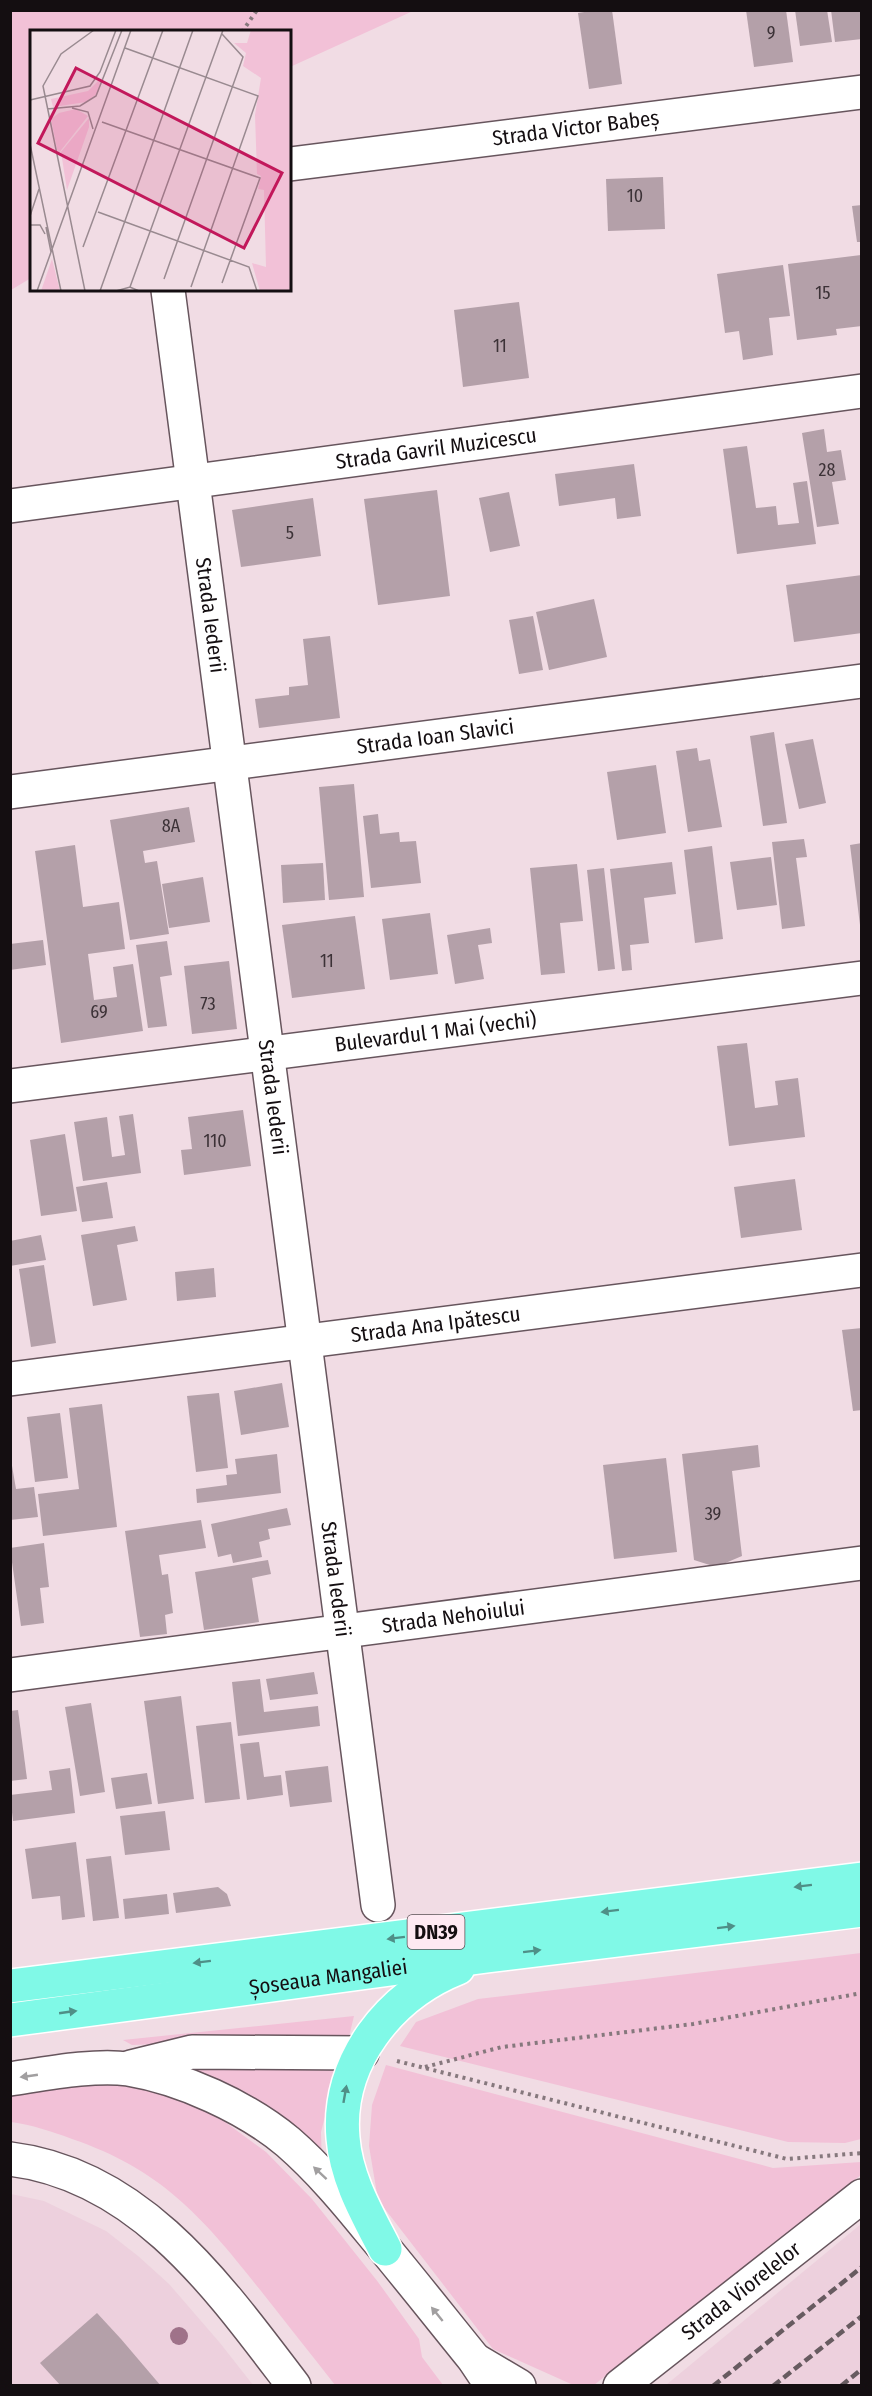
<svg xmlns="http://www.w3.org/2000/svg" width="872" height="2396" viewBox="0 0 872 2396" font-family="'Fira Sans Condensed',sans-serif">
	<rect width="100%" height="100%" fill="#f1dce4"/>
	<g fill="#edd0dd">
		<path d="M 11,2194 L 44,2201 L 106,2231 L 138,2256 L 169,2284 L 220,2343 L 253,2385 L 11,2386 Z"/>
		<path d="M 861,2224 L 861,2385 L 666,2385 Z"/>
	</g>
	<g fill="#f2c1d7">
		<path d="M 11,10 L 413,10 L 413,11 L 290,67 L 290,32 L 32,32 L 31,278 L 11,290 Z"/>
		<path d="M 861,1953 L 861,2139 L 845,2143 L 788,2142 L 400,2046 L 416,2022 L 478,1999 Z"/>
		<path d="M 354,2016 L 349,2037 L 132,2045 L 123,2040 Z"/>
		<path d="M 193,2065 L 338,2066 L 321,2132 L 322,2168 L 187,2070 Z"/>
		<path d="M 386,2065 L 773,2168 L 861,2162 L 861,2175 L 594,2385 L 571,2384 L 493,2349 L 378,2200 L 369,2146 L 372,2105 Z"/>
		<path d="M 124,2080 L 191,2102 L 221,2119 L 266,2152 L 312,2199 L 378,2282 L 419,2339 L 422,2357 L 443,2385 L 335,2385 C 311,2354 286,2323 261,2291 C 204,2219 163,2170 72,2139 C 51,2131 32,2125 11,2122 L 11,2086 Z"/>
	</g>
	<g fill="#b4a0a9">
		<path d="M 597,10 L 612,10 L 622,84 L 589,89 L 578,13 Z"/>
		<path d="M 746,10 L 786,10 L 793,62 L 754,67 Z"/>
		<path d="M 795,10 L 827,10 L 832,42 L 800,46 Z"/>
		<path d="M 831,10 L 862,10 L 862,39 L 835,42 Z"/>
		<path d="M 663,177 L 665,229 L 608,231 L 606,179 Z"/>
		<path d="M 862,205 L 862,242 L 857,242 L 852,206 Z"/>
		<path d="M 861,255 L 862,326 L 836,329 L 837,335 L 797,340 L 788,264 Z"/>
		<path d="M 783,265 L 790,316 L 769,318 L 773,355 L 743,360 L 739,331 L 725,333 L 717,274 Z"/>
		<path d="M 519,302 L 529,378 L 463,387 L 454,310 Z"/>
		<path d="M 824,429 L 827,452 L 841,450 L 846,480 L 832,482 L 839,524 L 817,527 L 802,433 Z"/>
		<path d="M 747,446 L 756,508 L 776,506 L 778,525 L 799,523 L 793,483 L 807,481 L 816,544 L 737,554 L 723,449 Z"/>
		<path d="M 634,464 L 641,516 L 617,519 L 615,498 L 559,506 L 555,474 Z"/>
		<path d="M 437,490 L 450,596 L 378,605 L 364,499 Z"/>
		<path d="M 509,492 L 520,546 L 490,552 L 479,498 Z"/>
		<path d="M 313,498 L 321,556 L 241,567 L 232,510 Z"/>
		<path d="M 862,575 L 862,633 L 794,642 L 786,585 Z"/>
		<path d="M 594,599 L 607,657 L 549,670 L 536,612 Z"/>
		<path d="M 533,616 L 543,670 L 519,674 L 509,620 Z"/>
		<path d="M 330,636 L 340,718 L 259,728 L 255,699 L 289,695 L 289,687 L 308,685 L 303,639 Z"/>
		<path d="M 774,732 L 787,823 L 763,826 L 750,736 Z"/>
		<path d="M 813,739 L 826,803 L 799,809 L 785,744 Z"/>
		<path d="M 697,748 L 699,761 L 710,759 L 722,827 L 688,832 L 676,751 Z"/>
		<path d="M 656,765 L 666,833 L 617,840 L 607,772 Z"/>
		<path d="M 354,784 L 364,897 L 329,900 L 319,787 Z"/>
		<path d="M 189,807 L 195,842 L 143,851 L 145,863 L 157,861 L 169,934 L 130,940 L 110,820 Z"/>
		<path d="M 378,814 L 380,834 L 399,832 L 400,842 L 416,841 L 421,883 L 371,888 L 363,816 Z"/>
		<path d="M 804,839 L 807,857 L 796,858 L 805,926 L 782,929 L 772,842 Z"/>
		<path d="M 862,843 L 862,925 L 860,925 L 850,845 Z"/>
		<path d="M 75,845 L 83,907 L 119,902 L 125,949 L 88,954 L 94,1000 L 117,997 L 113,967 L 133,964 L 143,1031 L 61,1043 L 35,851 Z"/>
		<path d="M 712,846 L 723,939 L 695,943 L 684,850 Z"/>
		<path d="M 771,857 L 777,905 L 737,910 L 730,862 Z"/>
		<path d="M 672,862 L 676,894 L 644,898 L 649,943 L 630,945 L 632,970 L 622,971 L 610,869 Z"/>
		<path d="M 323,863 L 325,900 L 283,903 L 281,865 Z"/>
		<path d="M 577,864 L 583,921 L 560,923 L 565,973 L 541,975 L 530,868 Z"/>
		<path d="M 604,868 L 615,969 L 598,971 L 587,870 Z"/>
		<path d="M 203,877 L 210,922 L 169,928 L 162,884 Z"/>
		<path d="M 430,913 L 438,974 L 390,980 L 382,919 Z"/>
		<path d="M 355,916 L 365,989 L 292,998 L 282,925 Z"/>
		<path d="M 490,928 L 492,943 L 478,945 L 484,979 L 455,984 L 447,935 Z"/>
		<path d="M 43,940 L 46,965 L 10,970 L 10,944 Z"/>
		<path d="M 167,941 L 172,975 L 160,977 L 167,1026 L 148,1028 L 136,945 Z"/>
		<path d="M 229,961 L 237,1029 L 192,1034 L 184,966 Z"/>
		<path d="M 747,1043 L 755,1108 L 778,1105 L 775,1081 L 798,1078 L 805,1137 L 729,1146 L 717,1046 Z"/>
		<path d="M 243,1110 L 251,1166 L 184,1175 L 181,1150 L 192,1149 L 188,1117 Z"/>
		<path d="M 133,1114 L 141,1173 L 83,1181 L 74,1122 L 107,1117 L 112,1157 L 125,1155 L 119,1116 Z"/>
		<path d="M 65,1134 L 77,1211 L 41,1216 L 30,1140 Z"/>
		<path d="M 795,1179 L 802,1230 L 741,1238 L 734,1187 Z"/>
		<path d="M 107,1182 L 113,1218 L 82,1222 L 76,1187 Z"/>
		<path d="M 135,1226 L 138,1241 L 117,1245 L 127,1300 L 93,1306 L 81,1235 Z"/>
		<path d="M 41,1235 L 46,1260 L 10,1266 L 10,1241 Z"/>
		<path d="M 44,1265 L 56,1343 L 31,1347 L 19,1269 Z"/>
		<path d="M 214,1268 L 216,1297 L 177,1301 L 175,1272 Z"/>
		<path d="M 862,1328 L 862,1410 L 853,1411 L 842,1330 Z"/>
		<path d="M 282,1383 L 289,1427 L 241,1435 L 234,1391 Z"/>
		<path d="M 219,1393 L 228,1468 L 196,1472 L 187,1396 Z"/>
		<path d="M 102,1404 L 117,1527 L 43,1536 L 38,1494 L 79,1489 L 69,1408 Z"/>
		<path d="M 60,1413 L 68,1478 L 35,1482 L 27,1417 Z"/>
		<path d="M 758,1445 L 760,1467 L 732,1471 L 742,1556 L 716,1567 L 694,1560 L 682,1454 Z"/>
		<path d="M 10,1454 L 16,1489 L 34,1487 L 38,1517 L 10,1520 Z"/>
		<path d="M 277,1454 L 281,1493 L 197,1503 L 196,1489 L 227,1485 L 226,1475 L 237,1474 L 235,1459 Z"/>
		<path d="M 666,1458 L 677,1552 L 614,1559 L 603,1465 Z"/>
		<path d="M 287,1508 L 291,1525 L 268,1529 L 270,1539 L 259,1542 L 262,1557 L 233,1563 L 231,1554 L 218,1557 L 211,1524 Z"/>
		<path d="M 201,1520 L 206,1548 L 159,1555 L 162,1575 L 168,1574 L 173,1613 L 165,1615 L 167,1634 L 140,1637 L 125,1531 Z"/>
		<path d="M 44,1543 L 49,1587 L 40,1588 L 44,1623 L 21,1626 L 10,1548 Z"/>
		<path d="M 268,1560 L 271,1574 L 252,1578 L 259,1622 L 204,1630 L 195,1572 Z"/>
		<path d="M 314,1672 L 318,1694 L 270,1700 L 266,1679 Z"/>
		<path d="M 260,1679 L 264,1712 L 318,1706 L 320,1726 L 238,1736 L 232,1682 Z"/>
		<path d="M 181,1696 L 194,1799 L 158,1804 L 144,1701 Z"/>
		<path d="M 91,1703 L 105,1792 L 80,1796 L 65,1707 Z"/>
		<path d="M 18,1710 L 27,1779 L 10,1781 L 10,1711 Z"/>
		<path d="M 231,1722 L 240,1799 L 205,1803 L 196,1726 Z"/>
		<path d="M 259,1742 L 264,1777 L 281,1775 L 283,1795 L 247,1800 L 240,1744 Z"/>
		<path d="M 328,1766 L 332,1802 L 290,1807 L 285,1771 Z"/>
		<path d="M 70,1768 L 75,1813 L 13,1821 L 10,1795 L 52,1790 L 49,1771 Z"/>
		<path d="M 147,1773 L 152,1804 L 116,1809 L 111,1778 Z"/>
		<path d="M 165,1811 L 170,1850 L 125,1855 L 120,1816 Z"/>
		<path d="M 76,1842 L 85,1917 L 62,1920 L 60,1896 L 32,1899 L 25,1849 Z"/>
		<path d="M 111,1856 L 119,1918 L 93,1921 L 86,1859 Z"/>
		<path d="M 218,1887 L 227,1894 L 231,1906 L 176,1913 L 173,1893 Z"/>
		<path d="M 167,1894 L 169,1914 L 125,1919 L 123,1899 Z"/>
		<path d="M 97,2313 L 121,2339 L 161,2386 L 61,2386 L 40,2363 Z"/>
	</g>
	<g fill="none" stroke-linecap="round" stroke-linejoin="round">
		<g stroke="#67555d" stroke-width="36">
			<g id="minor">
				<path id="s1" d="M 290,164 L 862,92"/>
				<path id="s2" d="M 168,290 L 378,1905"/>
				<path id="s3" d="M 10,506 L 862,391"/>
				<path id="s4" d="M 10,792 L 862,681"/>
				<path id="s5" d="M 10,1086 L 862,978"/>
				<path id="s6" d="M 10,1379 L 862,1270"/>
				<path id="s7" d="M 10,1675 L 862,1563"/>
				<path d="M 131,2067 L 192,2052 L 362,2053"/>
				<path d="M 10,2079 C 44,2074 95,2064 128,2069 C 182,2078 246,2107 288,2142 C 319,2169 345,2200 371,2232 C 406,2274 440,2317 474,2359 L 492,2386"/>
				<path d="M 10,2159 C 141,2175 220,2289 294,2386"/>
				<path d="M 475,2360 L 519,2386"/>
				<path id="s8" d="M 620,2386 L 862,2196"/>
			</g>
		</g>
		<g stroke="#fff" stroke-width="36">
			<g id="major">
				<path d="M 10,1986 L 862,1879"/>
				<path id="s9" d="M 10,2020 L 487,1956 L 862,1910"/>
				<path d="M 385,2249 C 367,2214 346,2178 343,2138 C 336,2062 390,1995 458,1968"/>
			</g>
		</g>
		<g stroke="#86787d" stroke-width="4" stroke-dasharray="3 4.5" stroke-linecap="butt">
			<path d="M 242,32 L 257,10"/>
			<path d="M 397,2061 L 787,2159 L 862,2153"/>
			<path d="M 425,2067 L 502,2047 L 693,2024 L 862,1993"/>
		</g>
		<use href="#minor" stroke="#fff" stroke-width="33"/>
		<use href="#major" stroke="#80f9e7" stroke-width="33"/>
		<g stroke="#675b60" stroke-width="4.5" stroke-dasharray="9 4.5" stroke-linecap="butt">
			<path d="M 713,2386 L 862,2267"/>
			<path d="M 773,2386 L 862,2316"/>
			<path d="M 841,2386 L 862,2369"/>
		</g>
	</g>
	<circle fill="#9f7289" cx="179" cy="2336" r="9"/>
	<defs><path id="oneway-solid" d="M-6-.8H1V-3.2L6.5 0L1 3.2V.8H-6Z" transform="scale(1.5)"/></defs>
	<g fill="#4f8f87">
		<use href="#oneway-solid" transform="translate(803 1886) rotate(173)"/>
		<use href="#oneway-solid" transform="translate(610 1911) rotate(173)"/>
		<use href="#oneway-solid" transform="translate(726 1927) rotate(-7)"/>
		<use href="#oneway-solid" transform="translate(396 1938) rotate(173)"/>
		<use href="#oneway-solid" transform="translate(532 1951) rotate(-7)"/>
		<use href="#oneway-solid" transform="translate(202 1962) rotate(173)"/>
		<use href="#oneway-solid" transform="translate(68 2012) rotate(-8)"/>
		<use href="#oneway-solid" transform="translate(345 2094) rotate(-80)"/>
	</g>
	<g fill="#a19fa0">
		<use href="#oneway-solid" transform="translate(29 2076) rotate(172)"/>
		<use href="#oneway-solid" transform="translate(320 2173) rotate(-137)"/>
		<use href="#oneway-solid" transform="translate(437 2314) rotate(-129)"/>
	</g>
	<g text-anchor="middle" stroke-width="4.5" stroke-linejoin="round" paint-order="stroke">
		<g font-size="18" fill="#3c3237">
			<text x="771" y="39">9</text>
			<text x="635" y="202">10</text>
			<text x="823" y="299">15</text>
			<text x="500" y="352">11</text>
			<text x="827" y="476">28</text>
			<text x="290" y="539">5</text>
			<text x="171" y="832">8A</text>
			<text x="327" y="967">11</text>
			<text x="208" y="1010">73</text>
			<text x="99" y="1018">69</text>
			<text x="215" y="1147">110</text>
			<text x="713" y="1520">39</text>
		</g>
		<rect fill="#fee9f2" stroke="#5a5054" stroke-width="1.5" x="407.5" y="1915" width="57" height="34" rx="4.5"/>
		<g font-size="20" font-weight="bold" fill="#140e11">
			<text x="436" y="1939">DN39</text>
		</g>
		<g font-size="21" fill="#140e11" stroke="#fee9f2">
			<text dy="7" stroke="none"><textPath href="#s1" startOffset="288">Strada Victor Babeș</textPath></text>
			<text dy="7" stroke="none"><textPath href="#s3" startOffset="430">Strada Gavril Muzicescu</textPath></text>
			<text dy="7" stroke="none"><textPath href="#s2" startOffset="328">Strada Iederii</textPath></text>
			<text dy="7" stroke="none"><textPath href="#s4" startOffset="429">Strada Ioan Slavici</textPath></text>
			<text dy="7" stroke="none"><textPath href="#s5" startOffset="429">Bulevardul 1 Mai (vechi)</textPath></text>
			<text dy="7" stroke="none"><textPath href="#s2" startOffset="814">Strada Iederii</textPath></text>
			<text dy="7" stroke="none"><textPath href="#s6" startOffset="429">Strada Ana Ipătescu</textPath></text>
			<text dy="7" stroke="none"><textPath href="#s2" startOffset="1300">Strada Iederii</textPath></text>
			<text dy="7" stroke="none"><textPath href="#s7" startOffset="447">Strada Nehoiului</textPath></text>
			<text dy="7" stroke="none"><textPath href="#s9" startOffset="321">Șoseaua Mangaliei</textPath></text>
			<text dy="7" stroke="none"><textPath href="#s8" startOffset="154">Strada Viorelelor</textPath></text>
		</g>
	</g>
	<g transform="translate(30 30)">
		<rect width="261" height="261" fill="#f1dce4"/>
		<path d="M 221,0 L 261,0 L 261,261 L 230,261 L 222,233 L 236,237 L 234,160 L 228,159 L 231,146 L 227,144 L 225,85 L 231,48 L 213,36 L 216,23 L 204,13 L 217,13 ZM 72,47 L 68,63 L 56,72 L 23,77 L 21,69 L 58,61 ZM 46,79 L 58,86 L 28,124 L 21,89 L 29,83 ZM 59,88 L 59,97 L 37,160 L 31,122 ZM 22,229 L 30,261 L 11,261 Z" fill="#f2c1d7"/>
		<path fill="none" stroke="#998a90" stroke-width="1.5" d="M 95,18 L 228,66 L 161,257M 0,70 L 60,56 L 70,42 L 86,0M 42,78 L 58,82 L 63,99M 17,79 L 50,76 L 66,66 L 92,0M 72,92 L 230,148 L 192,253M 0,114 L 31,261M 68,182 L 219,237 L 227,261M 0,186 L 9,159M 0,195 L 10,195 L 15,204M 16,197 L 21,222M 53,217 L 133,0M 134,249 L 213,27 L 192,4M 100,257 L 193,0M 7,261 L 101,0M 55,261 L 13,56 L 31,24 L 64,0M 70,261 L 163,0M 86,261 L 100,257 L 109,261"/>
		<path fill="#c2185b" fill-opacity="0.15" stroke="#c2185b" stroke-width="3" d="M 46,38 L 252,143 L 214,218 L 8,113 Z"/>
		<rect width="261" height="261" fill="none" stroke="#140e11" stroke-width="3"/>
	</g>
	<rect width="872" height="2396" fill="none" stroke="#140e11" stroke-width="24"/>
</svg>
